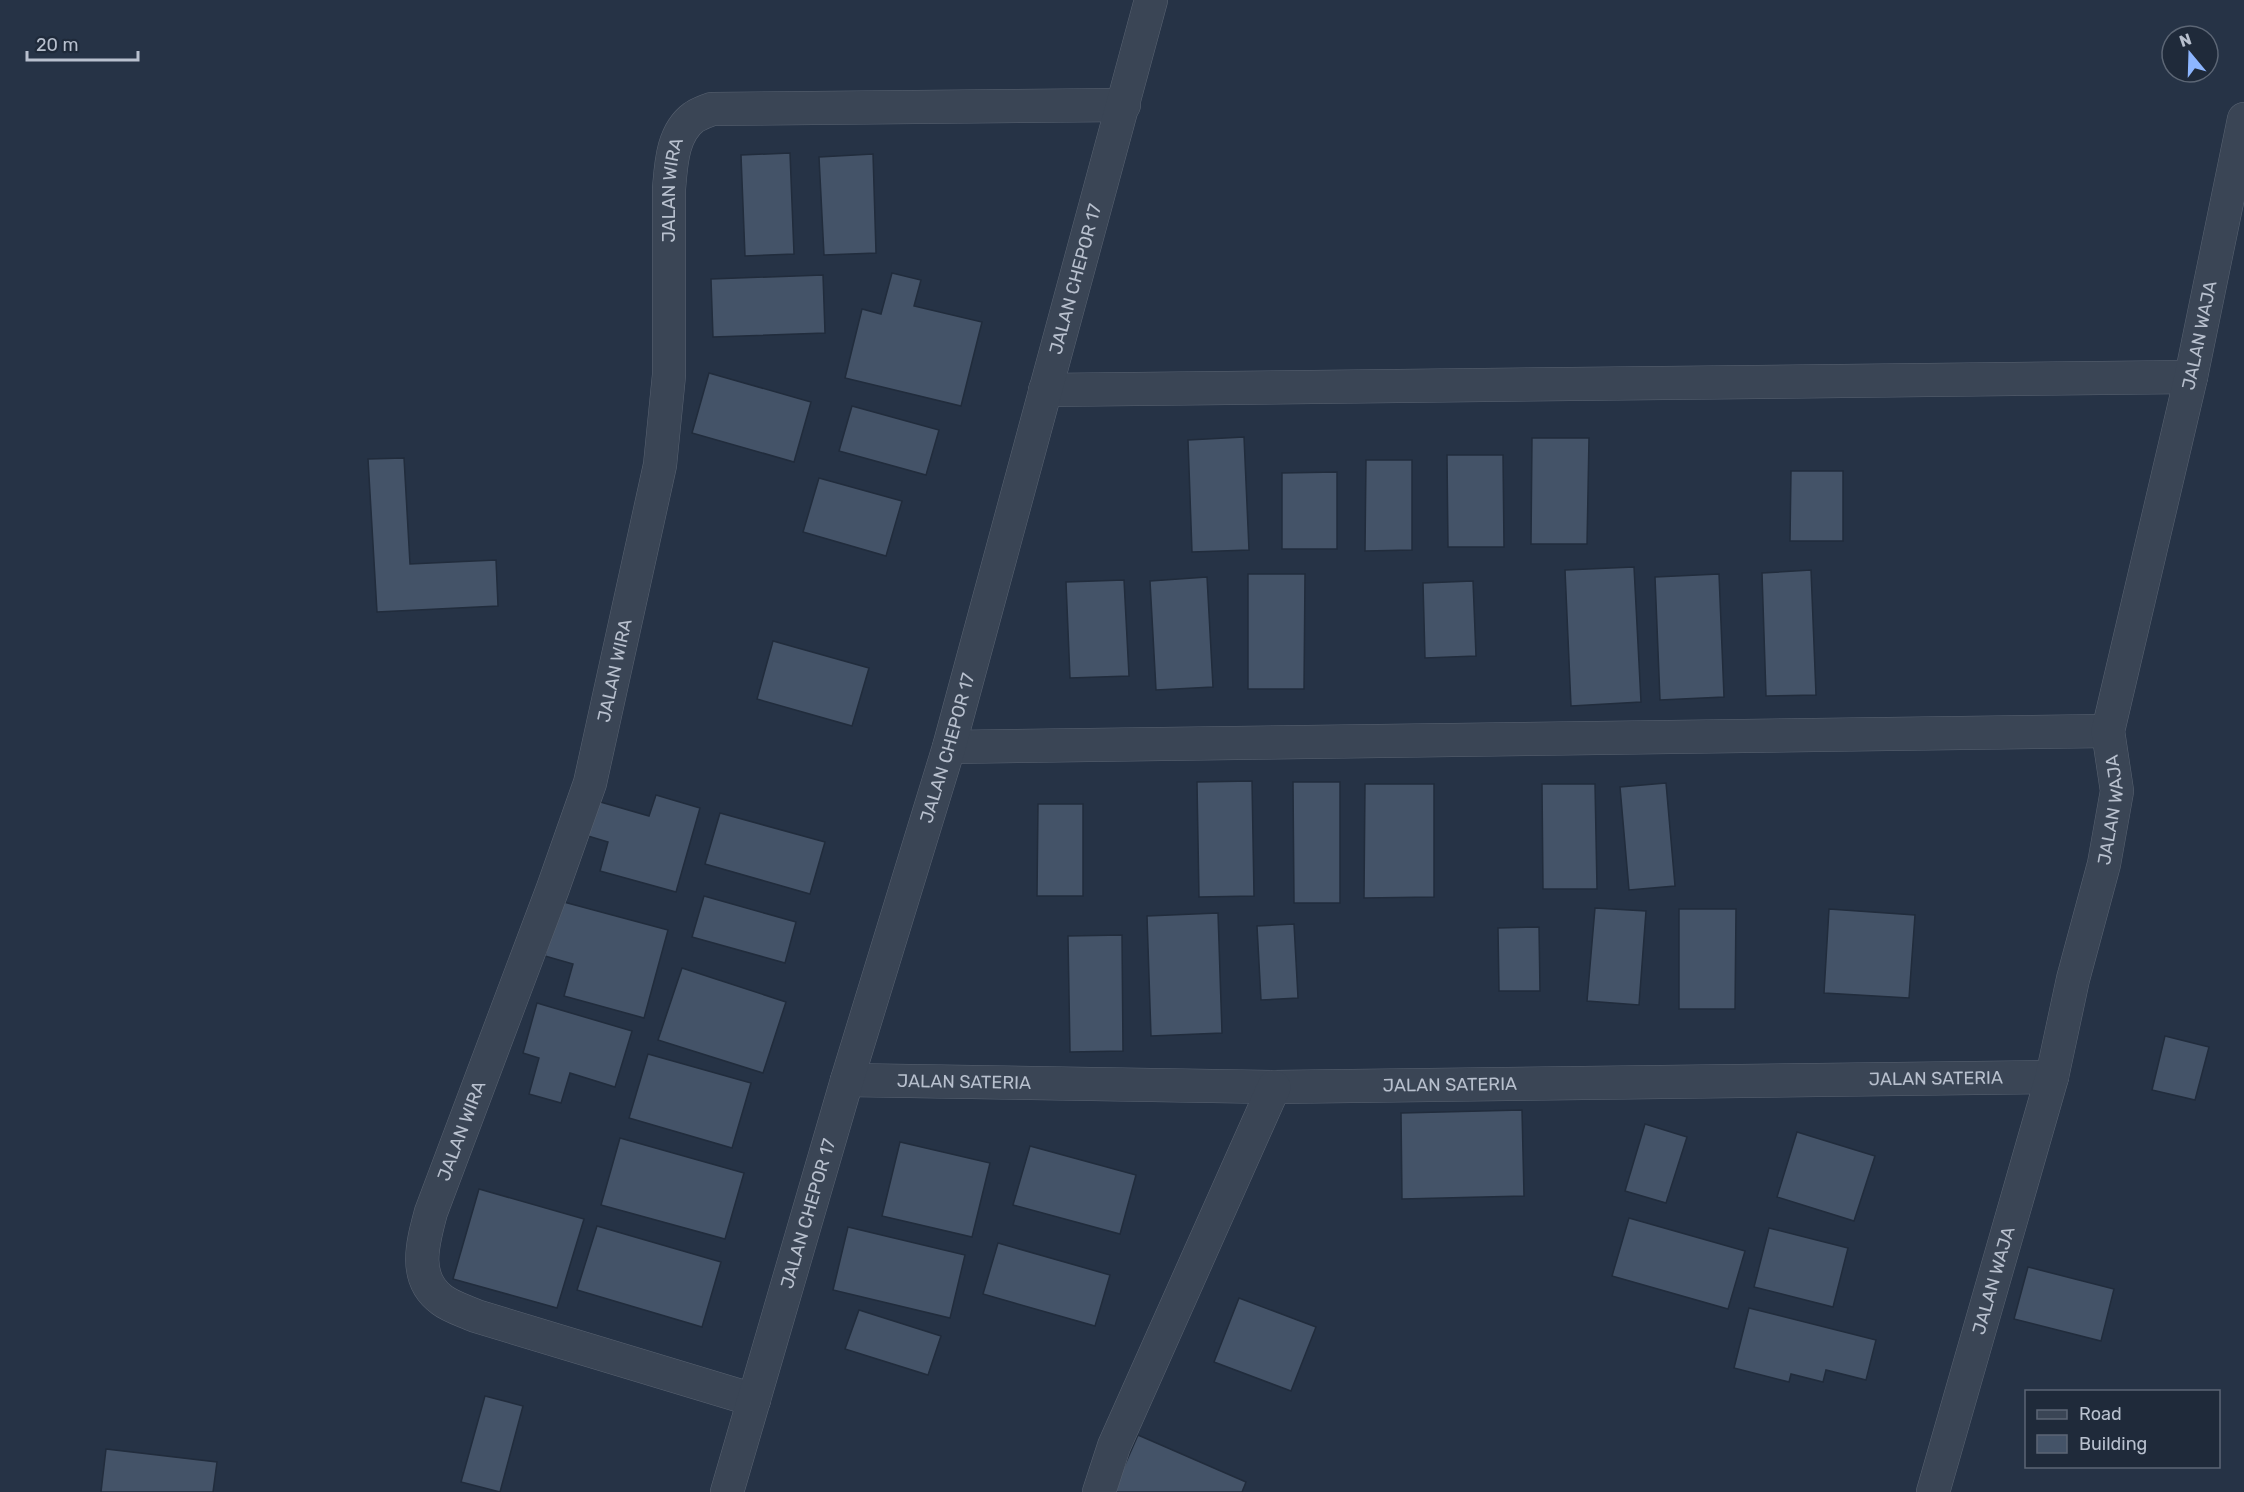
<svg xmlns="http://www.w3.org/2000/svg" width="2244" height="1492" viewBox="0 0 2244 1492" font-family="Rubik,sans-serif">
	<rect width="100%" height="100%" fill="#263346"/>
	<g fill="#445368" stroke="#212c3c" stroke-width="1.5">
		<path d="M 790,153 L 794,254 L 745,256 L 741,155 Z"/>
		<path d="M 873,154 L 876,253 L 824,255 L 819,157 Z"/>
		<path d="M 892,273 L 921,280 L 914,306 L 982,322 L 961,406 L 845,378 L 862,309 L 881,314 Z"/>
		<path d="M 823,275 L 825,333 L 713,337 L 711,279 Z"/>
		<path d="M 709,373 L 811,402 L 794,462 L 692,433 Z"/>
		<path d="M 852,406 L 939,430 L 926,475 L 839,451 Z"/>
		<path d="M 1244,437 L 1249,550 L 1192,552 L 1188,440 Z"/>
		<path d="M 1532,438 L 1589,438 L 1587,544 L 1531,544 Z"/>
		<path d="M 1447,455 L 1503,455 L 1504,547 L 1448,547 Z"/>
		<path d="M 404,458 L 410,564 L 496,560 L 498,606 L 377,612 L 368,459 Z"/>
		<path d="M 1366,460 L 1412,460 L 1412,550 L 1365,551 Z"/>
		<path d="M 1791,471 L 1843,471 L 1843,541 L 1790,541 Z"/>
		<path d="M 1337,472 L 1337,549 L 1282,549 L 1282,473 Z"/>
		<path d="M 819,478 L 902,501 L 886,556 L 803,532 Z"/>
		<path d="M 1634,567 L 1641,702 L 1571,706 L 1565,570 Z"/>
		<path d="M 1811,570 L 1816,695 L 1766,696 L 1762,573 Z"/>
		<path d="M 1248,574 L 1305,574 L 1304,689 L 1248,689 Z"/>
		<path d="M 1719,574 L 1724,697 L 1660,700 L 1655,577 Z"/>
		<path d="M 1207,577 L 1213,687 L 1156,690 L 1150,581 Z"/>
		<path d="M 1124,580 L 1129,676 L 1070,678 L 1066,582 Z"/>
		<path d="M 1473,581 L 1476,656 L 1425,658 L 1423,583 Z"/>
		<path d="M 773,641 L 869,668 L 852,726 L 757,699 Z"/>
		<path d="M 1252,781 L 1254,896 L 1199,897 L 1197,782 Z"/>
		<path d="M 1293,782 L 1340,782 L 1340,903 L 1294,903 Z"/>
		<path d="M 1666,783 L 1675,886 L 1629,890 L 1620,787 Z"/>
		<path d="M 1365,784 L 1434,784 L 1434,897 L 1364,898 Z"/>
		<path d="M 1542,784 L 1595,784 L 1597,889 L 1543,889 Z"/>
		<path d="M 656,795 L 700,808 L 676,892 L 600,871 L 608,842 L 588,836 L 597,801 L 649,816 Z"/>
		<path d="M 1038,804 L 1083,804 L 1083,896 L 1037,896 Z"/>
		<path d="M 720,813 L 825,842 L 810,894 L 705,864 Z"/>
		<path d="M 704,896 L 796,922 L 785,963 L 692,937 Z"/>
		<path d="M 560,901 L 668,930 L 644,1018 L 564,996 L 573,964 L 545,956 Z"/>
		<path d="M 1595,908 L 1646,911 L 1639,1005 L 1587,1001 Z"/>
		<path d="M 1679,909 L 1736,909 L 1735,1009 L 1679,1009 Z"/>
		<path d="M 1829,909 L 1915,915 L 1909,998 L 1824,993 Z"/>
		<path d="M 1218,913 L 1222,1033 L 1151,1036 L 1147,916 Z"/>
		<path d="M 1294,924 L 1298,998 L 1261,1000 L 1257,926 Z"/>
		<path d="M 1539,927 L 1540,991 L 1499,991 L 1498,928 Z"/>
		<path d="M 1122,935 L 1123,1051 L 1070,1052 L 1068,936 Z"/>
		<path d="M 682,968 L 786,1002 L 763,1073 L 658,1040 Z"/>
		<path d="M 537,1003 L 632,1031 L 615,1087 L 570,1073 L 561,1103 L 529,1094 L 539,1058 L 523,1053 Z"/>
		<path d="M 2165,1036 L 2209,1047 L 2195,1100 L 2152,1090 Z"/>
		<path d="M 648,1054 L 751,1083 L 732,1148 L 629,1118 Z"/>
		<path d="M 1522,1110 L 1524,1196 L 1402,1199 L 1401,1113 Z"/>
		<path d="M 1645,1124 L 1687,1137 L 1666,1203 L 1625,1191 Z"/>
		<path d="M 1797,1132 L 1875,1156 L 1854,1221 L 1777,1197 Z"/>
		<path d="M 620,1138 L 744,1173 L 725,1239 L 601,1205 Z"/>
		<path d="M 900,1142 L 990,1163 L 972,1237 L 882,1216 Z"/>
		<path d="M 1030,1146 L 1136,1175 L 1120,1234 L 1013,1205 Z"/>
		<path d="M 479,1189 L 584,1219 L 557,1308 L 453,1279 Z"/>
		<path d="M 1629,1218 L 1745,1251 L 1728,1309 L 1612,1276 Z"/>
		<path d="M 597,1226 L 721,1262 L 702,1327 L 577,1290 Z"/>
		<path d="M 848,1227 L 965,1255 L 950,1318 L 833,1290 Z"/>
		<path d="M 1769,1228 L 1848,1248 L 1833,1307 L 1754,1287 Z"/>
		<path d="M 998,1243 L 1110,1275 L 1095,1326 L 983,1294 Z"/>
		<path d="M 2028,1267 L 2114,1289 L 2101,1341 L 2014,1319 Z"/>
		<path d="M 1239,1298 L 1316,1327 L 1291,1391 L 1214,1362 Z"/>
		<path d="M 1749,1308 L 1876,1340 L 1866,1380 L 1826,1370 L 1823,1382 L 1791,1374 L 1789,1382 L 1734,1368 Z"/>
		<path d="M 859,1310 L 941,1336 L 928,1375 L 845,1349 Z"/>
		<path d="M 485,1396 L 523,1406 L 500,1492 L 461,1482 Z"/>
		<path d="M 1138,1435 L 1246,1482 L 1242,1492 L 1113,1492 Z"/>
		<path d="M 106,1449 L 217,1462 L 213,1492 L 101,1492 Z"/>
	</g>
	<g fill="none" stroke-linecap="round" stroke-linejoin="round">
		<g stroke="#596372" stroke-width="34">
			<g id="minor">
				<path d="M 1045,390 L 2191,377"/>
				<path d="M 949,747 L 2108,731"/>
				<path id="s1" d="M 847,1080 L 1274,1087 L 2052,1077"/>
				<path id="s2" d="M 754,1400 L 476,1316 C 465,1311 451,1307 442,1300 C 412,1278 423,1242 431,1212 L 553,888 L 590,783 L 660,465 L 669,375 L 669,189 C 671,165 672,133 694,117 C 699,114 706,111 712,109 L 1124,105"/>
				<path id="s3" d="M 727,1492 L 847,1080 L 949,747 L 1151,0"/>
				<path d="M 1099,1492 L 1114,1446 L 1274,1087"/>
				<path id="s4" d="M 1933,1492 L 2052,1077 L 2073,979 L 2104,864 L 2117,791 L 2108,731 L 2191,377 L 2244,119"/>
			</g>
		</g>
		<use href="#minor" stroke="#3a4555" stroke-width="33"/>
	</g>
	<g text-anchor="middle" stroke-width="4.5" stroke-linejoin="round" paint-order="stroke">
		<g font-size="18" fill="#b8c0ce" stroke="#1f2a3a">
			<text dy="6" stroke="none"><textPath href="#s2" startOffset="1482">JALAN WIRA</textPath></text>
			<text dy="6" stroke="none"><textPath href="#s3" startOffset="1262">JALAN CHEPOR 17</textPath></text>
			<text dy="6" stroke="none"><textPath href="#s4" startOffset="1192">JALAN WAJA</textPath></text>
			<text dy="6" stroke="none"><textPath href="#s2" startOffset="996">JALAN WIRA</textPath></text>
			<text dy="6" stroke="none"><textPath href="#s3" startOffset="776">JALAN CHEPOR 17</textPath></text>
			<text dy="6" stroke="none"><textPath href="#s4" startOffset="706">JALAN WAJA</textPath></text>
			<text dy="6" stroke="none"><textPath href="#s1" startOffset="1089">JALAN SATERIA</textPath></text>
			<text dy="6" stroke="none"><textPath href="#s1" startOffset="117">JALAN SATERIA</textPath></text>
			<text dy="6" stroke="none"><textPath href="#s1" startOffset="603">JALAN SATERIA</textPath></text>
			<text dy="6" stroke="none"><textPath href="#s2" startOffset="510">JALAN WIRA</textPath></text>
			<text dy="6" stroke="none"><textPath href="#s3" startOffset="290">JALAN CHEPOR 17</textPath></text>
			<text dy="6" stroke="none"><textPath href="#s4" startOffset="220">JALAN WAJA</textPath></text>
		</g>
	</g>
	<rect x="2025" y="1390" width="195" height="78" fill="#1f2a3a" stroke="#5c6675" stroke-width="1.5"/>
	<rect x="2037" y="1410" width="30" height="9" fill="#3a4555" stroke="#5c6675" stroke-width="1.5"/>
	<text x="2079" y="1420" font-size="18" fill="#b8c0ce">Road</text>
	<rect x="2037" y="1435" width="30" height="18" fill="#445368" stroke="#5c6675" stroke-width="1.5"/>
	<text x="2079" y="1450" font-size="18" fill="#b8c0ce">Building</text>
	<g transform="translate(2190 54) rotate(341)"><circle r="28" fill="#1f2a3a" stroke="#5c6675" stroke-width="1.5"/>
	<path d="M0-4.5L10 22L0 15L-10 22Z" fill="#8db6ff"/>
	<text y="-9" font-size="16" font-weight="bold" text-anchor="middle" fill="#b8c0ce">N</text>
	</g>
	<path d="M27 51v9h111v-9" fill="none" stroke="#b8c0ce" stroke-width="3"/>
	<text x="36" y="51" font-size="18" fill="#b8c0ce" stroke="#1f2a3a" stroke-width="4.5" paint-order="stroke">20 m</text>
</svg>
